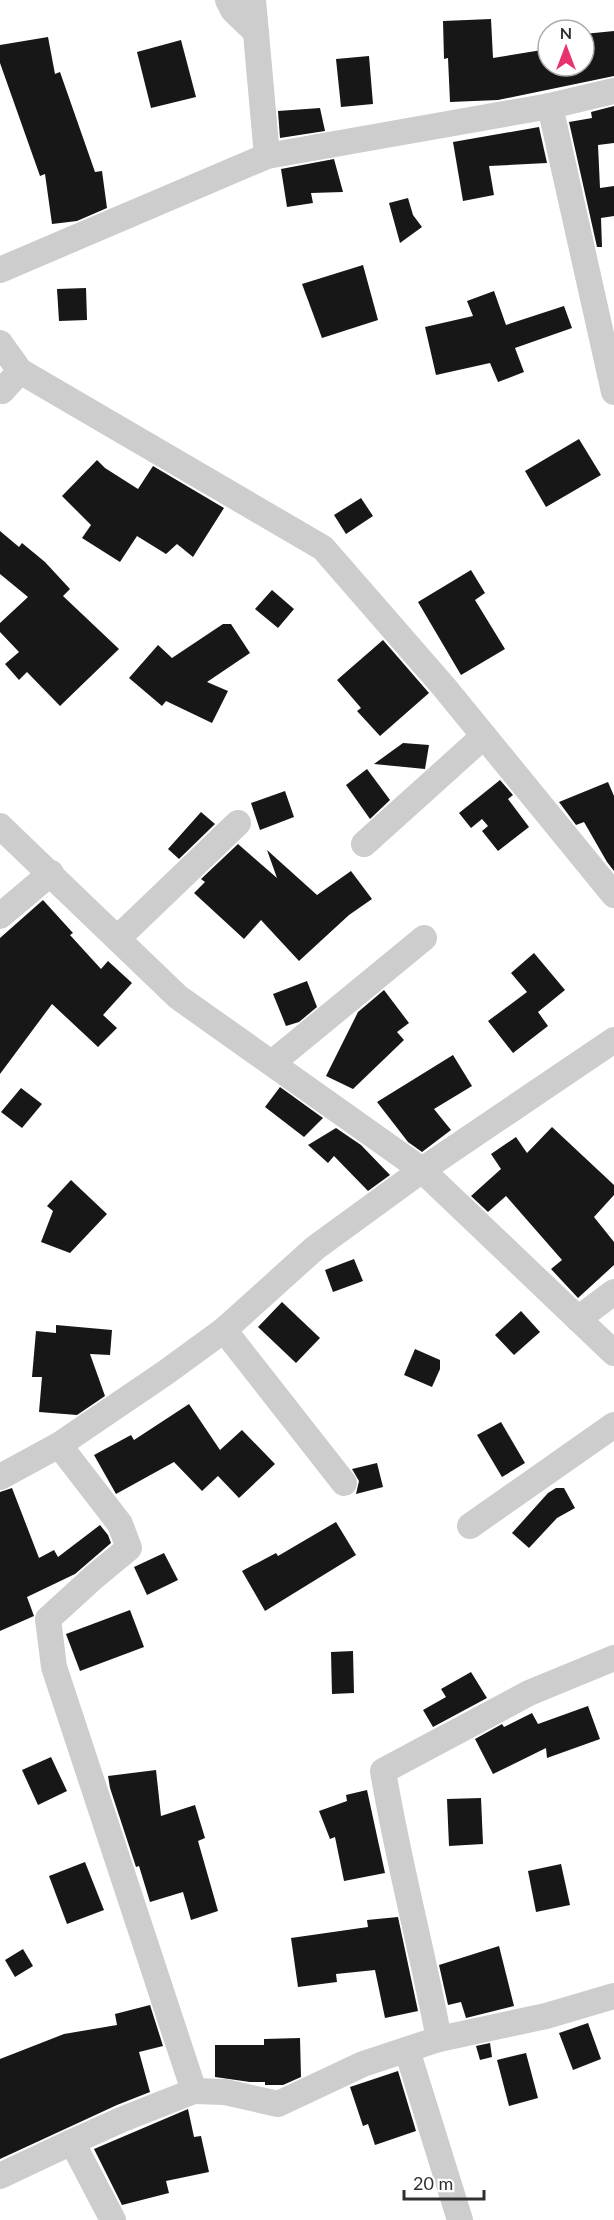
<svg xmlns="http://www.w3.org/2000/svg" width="614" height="2220" viewBox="0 0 614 2220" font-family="Lato,sans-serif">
	<rect width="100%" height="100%" fill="#fff"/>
	<g fill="#171717">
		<path d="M 491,19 L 493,58 L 548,49 L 548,66 L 584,66 L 584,34 L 614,31 L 614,76 L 498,100 L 450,102 L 448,58 L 444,59 L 443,21 Z"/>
		<path d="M 48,37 L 55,74 L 60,72 L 95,172 L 102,171 L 107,208 L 77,221 L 52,224 L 45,174 L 40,176 L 0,63 L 0,45 Z"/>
		<path d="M 181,40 L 196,97 L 151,108 L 137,52 Z"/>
		<path d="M 369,56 L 373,104 L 341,107 L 336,59 Z"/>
		<path d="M 614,106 L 614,143 L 598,145 L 600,188 L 614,186 L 614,216 L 601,218 L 602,247 L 597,247 L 569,122 L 592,118 L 591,112 Z"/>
		<path d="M 320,108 L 325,131 L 280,138 L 278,111 Z"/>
		<path d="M 539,127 L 547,163 L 489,166 L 494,195 L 463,201 L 453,142 Z"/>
		<path d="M 334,159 L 343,192 L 311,193 L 313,203 L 287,207 L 281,169 Z"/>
		<path d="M 408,198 L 413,215 L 422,227 L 400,243 L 389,203 Z"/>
		<path d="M 363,265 L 378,320 L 322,338 L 302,284 Z"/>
		<path d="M 86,288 L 87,320 L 59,321 L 57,289 Z"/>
		<path d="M 494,291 L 506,325 L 564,306 L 572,328 L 515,348 L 524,372 L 498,382 L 490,363 L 436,375 L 425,327 L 473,316 L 467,301 Z"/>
		<path d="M 579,439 L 601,475 L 546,507 L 525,471 Z"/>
		<path d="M 97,460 L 105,468 L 138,489 L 153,466 L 224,508 L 193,557 L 177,544 L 166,554 L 137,536 L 120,562 L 82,538 L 91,525 L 62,496 Z"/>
		<path d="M 361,498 L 373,516 L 346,534 L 334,515 Z"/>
		<path d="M 0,531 L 19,547 L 22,543 L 45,562 L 70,589 L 63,596 L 119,649 L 60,706 L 27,672 L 19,680 L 5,664 L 19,652 L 0,632 L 0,623 L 28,597 L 0,574 Z"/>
		<path d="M 471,570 L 485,593 L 475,600 L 505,649 L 461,675 L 418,602 Z"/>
		<path d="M 272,590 L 294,609 L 278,628 L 255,609 Z"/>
		<path d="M 223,624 L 231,624 L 250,653 L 207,682 L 228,691 L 212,723 L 166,701 L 162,706 L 129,678 L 158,645 L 172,658 Z"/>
		<path d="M 383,640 L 429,693 L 380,736 L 357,711 L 361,708 L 337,680 Z"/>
		<path d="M 403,743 L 429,745 L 425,769 L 374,764 Z"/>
		<path d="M 367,769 L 390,800 L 370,819 L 346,785 Z"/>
		<path d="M 500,780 L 513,795 L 508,799 L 529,827 L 498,851 L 482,831 L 488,826 L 482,819 L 471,828 L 459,813 Z"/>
		<path d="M 608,782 L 614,796 L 614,871 L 607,862 L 584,822 L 576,825 L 559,802 Z"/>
		<path d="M 285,791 L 294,817 L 260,830 L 251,803 Z"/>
		<path d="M 201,812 L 215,824 L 179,859 L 168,849 Z"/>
		<path d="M 238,844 L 277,878 L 267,850 L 317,895 L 351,871 L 372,899 L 349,915 L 299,961 L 261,920 L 244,939 L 194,893 L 205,882 L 201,879 Z"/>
		<path d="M 43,900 L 73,933 L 70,935 L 101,969 L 108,961 L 132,983 L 103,1015 L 117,1028 L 98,1047 L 52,1004 L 0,1074 L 0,938 Z"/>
		<path d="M 534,953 L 565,990 L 538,1012 L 548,1026 L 513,1053 L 488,1021 L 527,992 L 511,973 Z"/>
		<path d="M 307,981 L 317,1007 L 299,1022 L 286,1026 L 273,994 Z"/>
		<path d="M 384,990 L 409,1023 L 397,1032 L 404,1040 L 353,1089 L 326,1076 L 358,1012 Z"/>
		<path d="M 453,1055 L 472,1086 L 434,1109 L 451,1130 L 422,1152 L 408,1142 L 377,1102 Z"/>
		<path d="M 280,1087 L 323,1118 L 304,1137 L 265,1107 Z"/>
		<path d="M 21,1088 L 42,1104 L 22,1128 L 1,1112 Z"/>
		<path d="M 552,1127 L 614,1185 L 614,1195 L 594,1217 L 614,1242 L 614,1265 L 578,1298 L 551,1269 L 562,1260 L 506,1196 L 488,1212 L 471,1196 L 501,1169 L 491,1154 L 516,1137 L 527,1153 Z"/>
		<path d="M 336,1128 L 361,1145 L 390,1175 L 368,1191 L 334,1156 L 328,1163 L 308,1145 Z"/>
		<path d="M 71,1180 L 107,1214 L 70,1253 L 41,1242 L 53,1211 L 47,1206 Z"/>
		<path d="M 354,1259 L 363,1281 L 333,1292 L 325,1270 Z"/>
		<path d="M 282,1302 L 320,1338 L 296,1363 L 258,1327 Z"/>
		<path d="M 521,1311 L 540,1332 L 514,1355 L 495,1335 Z"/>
		<path d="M 56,1325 L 112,1330 L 110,1355 L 90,1354 L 105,1396 L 77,1415 L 39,1412 L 42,1377 L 32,1377 L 36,1331 L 56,1333 Z"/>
		<path d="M 415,1349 L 440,1360 L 440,1369 L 432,1387 L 404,1375 Z"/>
		<path d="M 189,1404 L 220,1450 L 242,1430 L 275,1464 L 239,1498 L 218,1476 L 202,1491 L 174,1462 L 116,1494 L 94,1455 L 131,1435 L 134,1440 Z"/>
		<path d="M 501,1422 L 525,1463 L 502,1477 L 477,1435 Z"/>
		<path d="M 377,1463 L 383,1487 L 356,1494 L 359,1481 L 352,1469 Z"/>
		<path d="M 12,1488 L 39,1558 L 54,1550 L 58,1557 L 100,1525 L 108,1535 L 111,1543 L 75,1574 L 27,1597 L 34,1616 L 0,1631 L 0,1492 Z"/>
		<path d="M 556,1488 L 564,1488 L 575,1508 L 557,1518 L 529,1548 L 512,1533 L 548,1493 Z"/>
		<path d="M 336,1522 L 356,1555 L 265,1611 L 242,1571 L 276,1553 L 278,1556 Z"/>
		<path d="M 164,1553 L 178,1580 L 147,1595 L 134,1567 Z"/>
		<path d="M 130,1610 L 144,1647 L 80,1671 L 66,1634 Z"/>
		<path d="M 353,1651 L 354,1693 L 332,1694 L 331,1652 Z"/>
		<path d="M 471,1672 L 487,1698 L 433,1727 L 423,1710 L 446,1697 L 441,1689 Z"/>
		<path d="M 588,1706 L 600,1739 L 547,1758 L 546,1748 L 493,1774 L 475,1739 L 502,1724 L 504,1727 L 532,1713 L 538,1724 Z"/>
		<path d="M 51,1757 L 67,1791 L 38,1805 L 22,1770 Z"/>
		<path d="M 156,1770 L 161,1816 L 195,1805 L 205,1838 L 198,1841 L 218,1911 L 191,1920 L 183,1892 L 150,1902 L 139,1866 L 136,1867 L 110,1788 L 108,1776 Z"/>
		<path d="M 367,1790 L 385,1873 L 344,1881 L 335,1837 L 330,1839 L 319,1811 L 347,1801 L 346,1795 Z"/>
		<path d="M 481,1798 L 483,1844 L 449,1846 L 447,1799 Z"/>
		<path d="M 85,1862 L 104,1910 L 67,1924 L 49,1876 Z"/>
		<path d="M 561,1864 L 570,1905 L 536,1912 L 528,1871 Z"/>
		<path d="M 398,1917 L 418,2011 L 385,2018 L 375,1970 L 336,1974 L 337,1982 L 298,1987 L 291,1938 L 368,1927 L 367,1920 Z"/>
		<path d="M 499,1946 L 514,2006 L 466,2018 L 461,2002 L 448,2005 L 439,1965 Z"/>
		<path d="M 23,1949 L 33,1966 L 15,1977 L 5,1960 Z"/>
		<path d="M 150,2005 L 163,2046 L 139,2052 L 150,2092 L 117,2105 L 0,2159 L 0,2059 L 64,2034 L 117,2025 L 115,2014 Z"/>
		<path d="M 588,2023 L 601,2059 L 573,2070 L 559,2033 Z"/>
		<path d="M 300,2038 L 301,2077 L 283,2085 L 265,2085 L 265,2082 L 250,2082 L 215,2077 L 215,2045 L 264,2045 L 264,2039 Z"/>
		<path d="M 490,2043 L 492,2057 L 480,2060 L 476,2046 Z"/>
		<path d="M 526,2053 L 538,2098 L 509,2106 L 497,2060 Z"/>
		<path d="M 398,2071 L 416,2131 L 375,2145 L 368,2124 L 363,2126 L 350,2087 Z"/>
		<path d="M 188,2109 L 194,2137 L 201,2136 L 209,2172 L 166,2181 L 169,2193 L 122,2205 L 94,2149 Z"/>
	</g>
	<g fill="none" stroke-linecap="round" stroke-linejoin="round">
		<g stroke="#cdcdcd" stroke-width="26">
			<path d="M 228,0 L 233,10 L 256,32"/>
			<path d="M 253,0 L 267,156"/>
			<path d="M 550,106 L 614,392"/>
			<path d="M 0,270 L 267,156 L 550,106 L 614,91"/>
			<path d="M 0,343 L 20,371 L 323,548 L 444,687 L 614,895"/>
			<path d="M 2,391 L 20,371"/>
			<path d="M 0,826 L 178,997 L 422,1170 L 614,1353"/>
			<path d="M 364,844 L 484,736"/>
			<path d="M 0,916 L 51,873"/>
			<path d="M 118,938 L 238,823"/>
			<path d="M 272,1063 L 424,938"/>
			<path d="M 578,1319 L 614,1292"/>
			<path d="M 224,1330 L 344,1483"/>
			<path d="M 59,1445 L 120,1524 L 129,1548 L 94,1577 L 48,1619 L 54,1667 L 194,2091 L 123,2119 L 72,2142 L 113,2220"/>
			<path d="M 0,1477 L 59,1445 L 165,1373 L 224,1330 L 315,1248 L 422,1170 L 614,1040"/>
			<path d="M 470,1526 L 614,1425"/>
			<path d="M 439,2039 C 422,1949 398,1861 383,1771 L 529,1693 L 614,1658"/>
			<path d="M 407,2050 L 460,2220"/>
			<path d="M 194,2091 L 225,2092 L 278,2104 L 363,2064 L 439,2039 L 546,2016 L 614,1996"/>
			<path d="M 0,2176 L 72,2142"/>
		</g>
	</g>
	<g transform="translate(566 48)"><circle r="28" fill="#ffffff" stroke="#acacac" stroke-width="1.5"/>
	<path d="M0-4.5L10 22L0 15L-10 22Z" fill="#e8326e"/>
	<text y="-9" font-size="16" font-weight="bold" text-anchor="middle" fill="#303030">N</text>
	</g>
	<path d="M404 2190v9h80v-9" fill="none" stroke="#303030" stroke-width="3"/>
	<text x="413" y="2190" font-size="18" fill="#303030" stroke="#ffffff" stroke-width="4.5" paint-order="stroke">20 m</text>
</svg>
